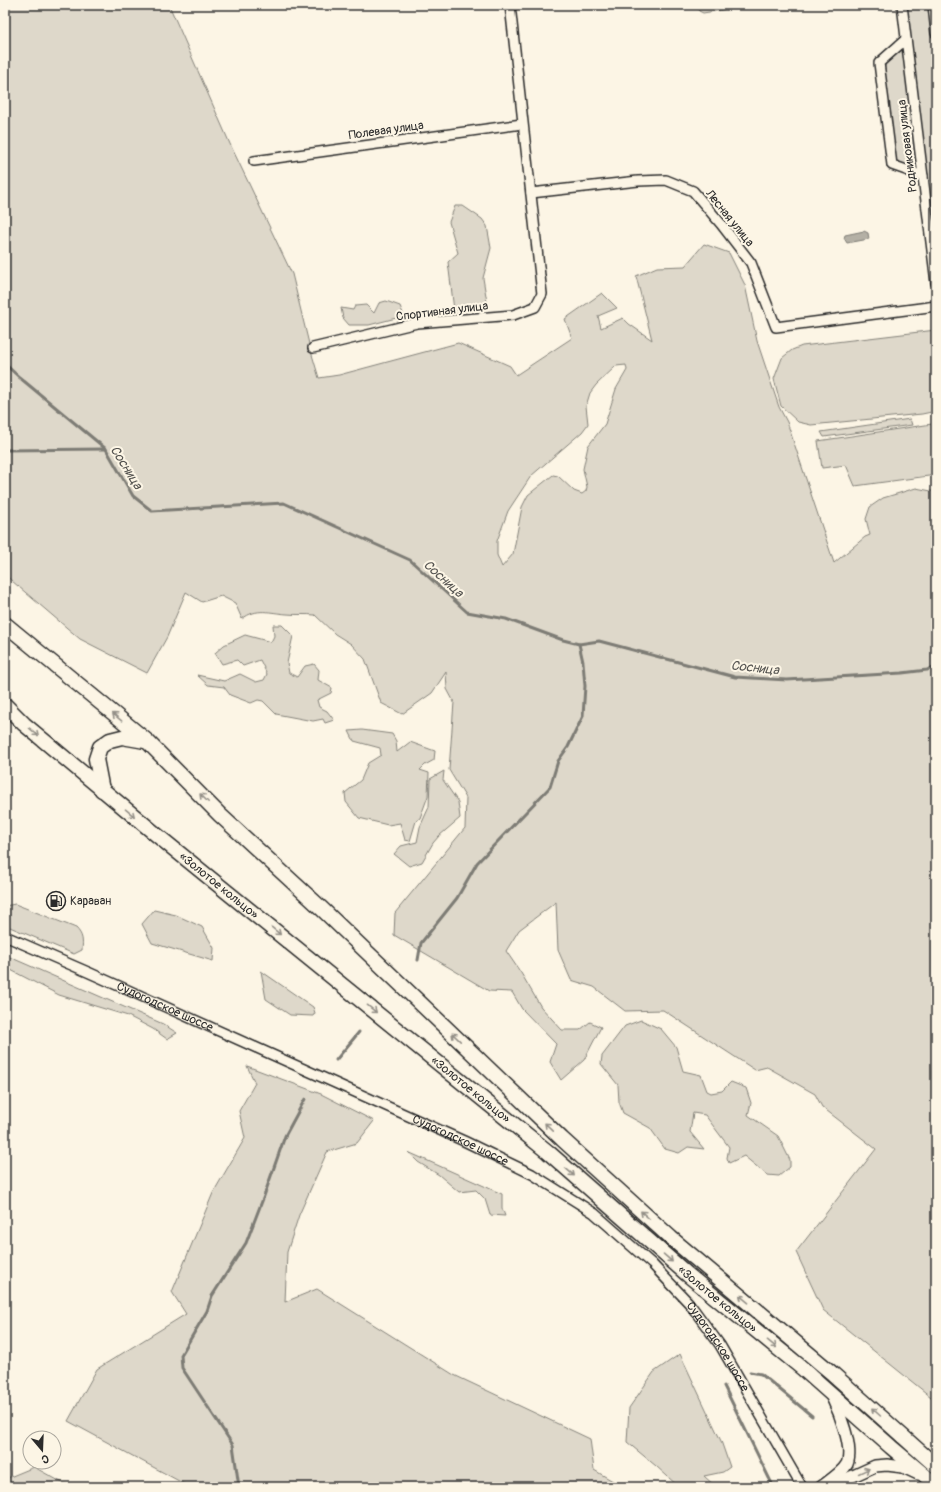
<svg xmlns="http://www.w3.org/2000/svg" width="941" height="1492" viewBox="0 0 941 1492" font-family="Pangolin,sans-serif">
	<rect width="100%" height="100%" fill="#fcf5e5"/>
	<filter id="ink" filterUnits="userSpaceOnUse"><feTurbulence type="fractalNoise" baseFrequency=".025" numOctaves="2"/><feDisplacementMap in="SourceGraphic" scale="8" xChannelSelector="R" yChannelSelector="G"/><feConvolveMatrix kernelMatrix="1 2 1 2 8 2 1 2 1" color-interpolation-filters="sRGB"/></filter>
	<g filter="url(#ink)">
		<g fill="#ded8ca" stroke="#84827a" fill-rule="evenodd">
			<path d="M 5,5 L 169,5 L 230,144 L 292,274 L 310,348 L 319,378 L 339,375 L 458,343 L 510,366 L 516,375 L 572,338 L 565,319 L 602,293 L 617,308 L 598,316 L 601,328 L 623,318 L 629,324 L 652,340 L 636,276 L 657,267 L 685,266 L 704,244 L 729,253 L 745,285 L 757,341 L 779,407 L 787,422 L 834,563 L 865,537 L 870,535 L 866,519 L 870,507 L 883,498 L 916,488 L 936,492 L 936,1401 L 823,1310 L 796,1252 L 876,1149 L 822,1107 L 815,1094 L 767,1067 L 755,1070 L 663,1010 L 625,1011 L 594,987 L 571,980 L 558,950 L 556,902 L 519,930 L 506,951 L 521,973 L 541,1007 L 562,1030 L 580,1030 L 590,1022 L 601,1027 L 584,1060 L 561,1080 L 550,1062 L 556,1044 L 522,1009 L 512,992 L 489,991 L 394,935 L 395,913 L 465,828 L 466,798 L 449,770 L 454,702 L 447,689 L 446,672 L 432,693 L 402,714 L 381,703 L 365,659 L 351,644 L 335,634 L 315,615 C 306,614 297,615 287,614 C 270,613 257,607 242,619 L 235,603 L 221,596 L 202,602 L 186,592 L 167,637 L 147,673 L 80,639 L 5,575 ZM 626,365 L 627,370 L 616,389 L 605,424 L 588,446 L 583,469 L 587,487 L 586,491 L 582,494 L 574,491 L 558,476 L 553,475 L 528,495 L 522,507 L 513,554 L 502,567 L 497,555 L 497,541 L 508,511 L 531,476 L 582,432 L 588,424 L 586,406 L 590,393 L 596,385 L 616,366 Z"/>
			<path d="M 696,5 L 747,5 L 746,6 L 703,13 L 699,11 Z"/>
			<path d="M 905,5 L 929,5 L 936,63 L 936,268 Z"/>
			<path d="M 901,49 L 905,51 L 919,166 L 916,168 L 899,165 L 895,160 L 884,70 L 886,63 Z"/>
			<path d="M 455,206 L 463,206 L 482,219 L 487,226 L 491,248 L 483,278 L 488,308 L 454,310 L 448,262 L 458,253 L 449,222 Z"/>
			<path d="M 386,301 L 400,306 L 404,316 L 369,325 L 349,325 L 343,318 L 341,308 L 353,310 L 355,306 L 366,305 L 374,313 L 379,303 Z"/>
			<path d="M 936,330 L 936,411 L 922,414 L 811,425 L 798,422 L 781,406 L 774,379 L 782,358 L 792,350 L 802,346 Z"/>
			<path d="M 910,419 L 912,425 L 824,437 L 821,432 Z"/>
			<path d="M 932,424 L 936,456 L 936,475 L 855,486 L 846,465 L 822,468 L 818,441 Z"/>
			<path d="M 273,625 L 282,625 L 293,636 L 287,663 L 289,673 L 297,677 L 305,666 L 314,664 L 319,670 L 318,680 L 332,688 L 331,693 L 317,700 L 319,707 L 327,711 L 334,720 L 325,723 L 323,719 L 313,721 L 276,714 L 263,701 L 258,700 L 251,703 L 230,695 L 224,687 L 208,685 L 197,675 L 224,681 L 240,674 L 256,682 L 264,680 L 267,674 L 260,660 L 243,666 L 237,660 L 222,664 L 215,653 L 224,645 L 245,635 L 271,642 L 274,636 Z"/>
			<path d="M 362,730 L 392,734 L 396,741 L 397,752 L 410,742 L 435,751 L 434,760 L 425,765 L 420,770 L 429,773 L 428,796 L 420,818 L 416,821 L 410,841 L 405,840 L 400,823 L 388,825 L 359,818 L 346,802 L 345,793 L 361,780 L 368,763 L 381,755 L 380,748 L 354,741 L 349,731 Z"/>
			<path d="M 444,771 L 443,780 L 458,802 L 460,818 L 439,836 L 433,843 L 422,862 L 409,866 L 394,854 L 401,846 L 417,842 L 420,827 L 429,807 L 430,779 Z"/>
			<path d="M 15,904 L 76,928 C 83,935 83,941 82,950 L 74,954 L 5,925 L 5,906 Z"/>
			<path d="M 154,910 L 176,915 L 202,927 L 214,948 L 213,961 L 152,943 L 142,924 Z"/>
			<path d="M 5,955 L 163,1024 L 177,1033 L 167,1039 L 153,1029 L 128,1016 L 59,995 L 5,967 Z"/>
			<path d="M 261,971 L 313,1007 L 315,1013 L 313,1016 L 290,1015 L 266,999 Z"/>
			<path d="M 641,1020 L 661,1029 L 676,1047 L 683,1071 L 701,1075 L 707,1091 L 711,1093 L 722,1091 L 731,1082 L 746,1088 L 751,1103 L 748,1115 L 778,1136 L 790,1160 L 790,1167 L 779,1176 L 767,1175 L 744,1156 L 729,1163 L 727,1158 L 729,1147 L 705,1115 L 693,1113 L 690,1132 L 704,1149 L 688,1147 L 679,1153 L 665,1149 L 650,1128 L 623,1113 L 619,1102 L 618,1085 L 601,1064 L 602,1056 L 625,1026 Z"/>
			<path d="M 247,1066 L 321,1094 L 374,1121 L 357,1143 L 327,1152 L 299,1215 L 287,1252 L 285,1302 L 317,1289 L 454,1375 L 590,1439 L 594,1470 L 623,1487 L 190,1487 L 68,1421 L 97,1369 L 186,1314 L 172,1292 L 213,1193 L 245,1138 L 239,1111 L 255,1083 Z"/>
			<path d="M 408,1152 L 502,1194 L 502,1208 L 505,1216 L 490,1215 L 485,1199 L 476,1190 L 459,1192 L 439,1175 L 418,1162 Z"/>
			<path d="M 680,1354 L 721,1441 L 730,1467 L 723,1472 L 704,1476 L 716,1487 L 679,1487 L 656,1466 L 627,1442 L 629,1408 L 654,1372 Z"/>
			<path d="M 34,1467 L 70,1487 L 5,1487 L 5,1479 Z"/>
		</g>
		<path fill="#b4b0a5" stroke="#7d7b74" d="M 864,231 L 868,233 L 869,239 L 847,243 L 844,238 L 845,235 Z"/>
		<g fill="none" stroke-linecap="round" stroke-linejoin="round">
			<g stroke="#7d7b74" stroke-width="3">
				<path d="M 5,364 L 19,377 L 106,449 L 133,496 L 152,511 L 284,503 L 410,560 L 467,612 L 506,619 L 563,640 L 579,644 L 599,641 L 735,677 L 787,680 L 902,673 L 927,670 L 936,667"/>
				<path d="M 5,450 L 106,449"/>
				<path d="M 418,960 L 421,943 L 457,898 L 477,863 L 550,787 L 558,761 L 568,747 L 583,716 L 585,686 L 583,662 L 579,644"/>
				<path d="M 336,1060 L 359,1032"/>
				<path d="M 750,1372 L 761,1374 L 812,1416"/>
				<path d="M 724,1386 L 773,1486"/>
				<path d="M 239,1487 L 233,1445 L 182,1368 L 181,1355 L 207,1311 L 212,1296 L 246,1243 L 264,1196 L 285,1136 L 305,1099"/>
			</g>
			<g stroke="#2b2b2b" stroke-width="12">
				<g id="minor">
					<path d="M 902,5 L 936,283"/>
					<path d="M 933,5 L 936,33"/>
					<path d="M 906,39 L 879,63 L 892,165 L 923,176"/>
					<path d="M 254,161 L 522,124"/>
					<path d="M 531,193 L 638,181 L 666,180 L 693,191 L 721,224 L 751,263 L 776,327 L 936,306"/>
					<path d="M 313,348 L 417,323 L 513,315 L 535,307 L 542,294 L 510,5"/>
					<path id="s1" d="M 5,936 L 90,973 L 464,1141 L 532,1174 L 594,1213 L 652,1264 L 689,1303 L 720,1345 L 802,1487"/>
				</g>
			</g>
			<g stroke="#2b2b2b" stroke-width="14">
				<g id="tertiary">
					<path d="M 821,1487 C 829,1481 842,1473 847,1464 C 854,1448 839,1411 832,1397"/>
					<path d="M 829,1487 L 875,1466 L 887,1465 L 903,1467 L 918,1474"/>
				</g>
			</g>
			<g stroke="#2b2b2b" stroke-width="17">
				<g id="primary">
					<path d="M 5,624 L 147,741 L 220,815 L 321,908 L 562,1139 L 671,1238 L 833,1374 L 936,1466"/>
					<path id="s2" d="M 5,705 L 24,724 L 158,836 L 548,1152 L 688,1275 L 802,1368 L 891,1447 L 936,1485"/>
					<path d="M 102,790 L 96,759 L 100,747 L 110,740 L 122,737 L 145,741"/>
				</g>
			</g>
			<use href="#minor" stroke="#fcf5e5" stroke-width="9"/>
			<use href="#tertiary" stroke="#fcf5e5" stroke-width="11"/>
			<use href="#primary" stroke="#fcf5e5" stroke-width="14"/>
		</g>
		<defs><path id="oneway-shaft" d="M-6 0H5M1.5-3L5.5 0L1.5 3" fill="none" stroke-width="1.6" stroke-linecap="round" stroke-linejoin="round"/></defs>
		<g stroke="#949088">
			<use href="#oneway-shaft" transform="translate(117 717) rotate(-140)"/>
			<use href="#oneway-shaft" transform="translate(34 732) rotate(40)"/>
			<use href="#oneway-shaft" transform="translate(204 798) rotate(-135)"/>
			<use href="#oneway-shaft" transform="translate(130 813) rotate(40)"/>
			<use href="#oneway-shaft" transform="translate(276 931) rotate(39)"/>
			<use href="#oneway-shaft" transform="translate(372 1009) rotate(39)"/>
			<use href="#oneway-shaft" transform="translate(456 1037) rotate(-136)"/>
			<use href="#oneway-shaft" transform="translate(549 1127) rotate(-136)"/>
			<use href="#oneway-shaft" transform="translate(570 1172) rotate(41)"/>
			<use href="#oneway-shaft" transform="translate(645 1215) rotate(-138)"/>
			<use href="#oneway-shaft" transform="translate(668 1258) rotate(41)"/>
			<use href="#oneway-shaft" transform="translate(744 1299) rotate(-140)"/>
			<use href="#oneway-shaft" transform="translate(772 1344) rotate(39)"/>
			<use href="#oneway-shaft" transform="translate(876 1412) rotate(-138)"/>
			<use href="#oneway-shaft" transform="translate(864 1471) rotate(-25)"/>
		</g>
	</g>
	<defs>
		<g id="fuel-ring" transform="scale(1)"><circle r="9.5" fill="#fcf5e5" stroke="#2b2b2b" stroke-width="1.5"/><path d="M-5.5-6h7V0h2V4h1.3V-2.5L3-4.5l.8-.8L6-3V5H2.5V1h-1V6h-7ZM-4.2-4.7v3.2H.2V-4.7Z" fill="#2b2b2b"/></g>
	</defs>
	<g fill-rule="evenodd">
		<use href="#fuel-ring" x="56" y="901"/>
	</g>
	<g text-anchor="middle" stroke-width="4" stroke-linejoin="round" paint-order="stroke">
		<g font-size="12" fill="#2b2b2b" stroke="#fcf5e5">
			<text transform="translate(386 130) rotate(-8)" y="4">Полевая улица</text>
			<text transform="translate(907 146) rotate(-97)" y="4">Родниковая улица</text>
			<text transform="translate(730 218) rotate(51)" y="4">Лесная улица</text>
			<text transform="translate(442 311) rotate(-7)" y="4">Спортивная улица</text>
			<text dy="4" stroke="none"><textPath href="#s2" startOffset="280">«Золотое кольцо»</textPath></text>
			<text dy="4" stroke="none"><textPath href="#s1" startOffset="175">Судогодское шоссе</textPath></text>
			<text dy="4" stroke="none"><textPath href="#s2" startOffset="604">«Золотое кольцо»</textPath></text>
			<text dy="4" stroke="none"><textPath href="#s1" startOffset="499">Судогодское шоссе</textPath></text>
			<text dy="4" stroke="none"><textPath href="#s2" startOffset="928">«Золотое кольцо»</textPath></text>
			<text dy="4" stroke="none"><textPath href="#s1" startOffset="835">Судогодское шоссе</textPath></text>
		</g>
		<g font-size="12" fill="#2b2b2b" stroke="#fcf5e5" text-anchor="start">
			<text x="70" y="905">Караван</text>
		</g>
		<g font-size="13" font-style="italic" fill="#545350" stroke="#fcf5e5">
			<text transform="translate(127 467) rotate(58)" y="5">Сосница</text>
			<text transform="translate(444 578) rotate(42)" y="5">Сосница</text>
			<text transform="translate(755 667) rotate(6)" y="5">Сосница</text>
		</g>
	</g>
	<rect width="941" height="1492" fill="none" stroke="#fcf5e5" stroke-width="20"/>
	<rect x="10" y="10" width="921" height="1472" fill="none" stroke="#2b2b2b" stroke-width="1.5" filter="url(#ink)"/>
	<g transform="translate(42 1450) rotate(161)"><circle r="19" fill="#fcf5e5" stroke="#a8a49b"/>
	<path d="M0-3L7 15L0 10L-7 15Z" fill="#2b2b2b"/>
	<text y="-6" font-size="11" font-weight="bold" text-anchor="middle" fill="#2b2b2b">С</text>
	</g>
</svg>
